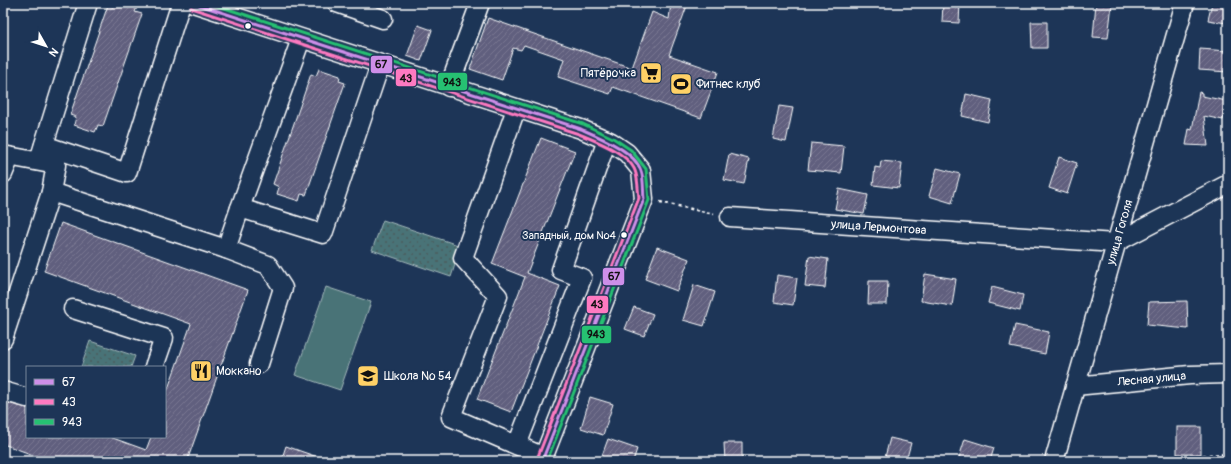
<svg xmlns="http://www.w3.org/2000/svg" width="1231" height="464" viewBox="0 0 1231 464" font-family="Pangolin,sans-serif">
	<defs>
		<pattern id="park-dots" width="8" height="8" patternUnits="userSpaceOnUse"><rect width="8" height="8" fill="#4a7377"/><path d="M2 2h.1M6 6h.1" fill="none" stroke="#4b5a5b" stroke-width="1.8" stroke-linecap="round"/></pattern>
		<pattern id="building-hatch" width="6" height="6" patternUnits="userSpaceOnUse"><rect width="6" height="6" fill="#615f7e"/><path d="M-1 1l2-2M0 6l6-6M5 7l2-2" fill="none" stroke="#797791"/></pattern>
	</defs>
	<rect width="100%" height="100%" fill="#1d3557"/>
	<filter id="ink" filterUnits="userSpaceOnUse"><feTurbulence type="fractalNoise" baseFrequency=".025" numOctaves="2"/><feDisplacementMap in="SourceGraphic" scale="8" xChannelSelector="R" yChannelSelector="G"/><feConvolveMatrix kernelMatrix="1 2 1 2 8 2 1 2 1" color-interpolation-filters="sRGB"/></filter>
	<g filter="url(#ink)">
		<path fill="#4a7377" stroke="#a4b9bb" d="M 326,287 L 371,302 L 340,390 L 295,375 Z"/>
		<g fill="url(#park-dots)" stroke="#a4b9bb">
			<path d="M 383,220 L 461,246 L 451,277 L 372,250 Z"/>
			<path d="M 90,341 L 135,356 L 131,367 L 81,367 Z"/>
		</g>
		<g fill="url(#building-hatch)" stroke="#fff">
			<path d="M 114,3 L 125,3 L 137,7 L 135,12 L 142,14 L 103,126 L 98,125 L 95,132 L 74,125 L 76,117 L 70,115 L 108,5 L 113,7 Z"/>
			<path d="M 671,3 L 688,3 L 669,55 L 718,72 L 701,118 L 613,87 L 610,94 L 558,77 L 564,59 L 524,45 L 521,50 L 513,48 L 502,80 L 470,69 L 488,18 L 632,68 L 652,12 L 669,19 Z"/>
			<path d="M 943,3 L 960,3 L 959,23 L 942,22 Z"/>
			<path d="M 1096,3 L 1112,4 L 1108,38 L 1093,37 Z"/>
			<path d="M 1212,3 L 1228,3 L 1226,23 L 1208,20 Z"/>
			<path d="M 1031,22 L 1047,22 L 1047,48 L 1032,48 Z"/>
			<path d="M 418,25 L 432,30 L 421,61 L 407,56 Z"/>
			<path d="M 1200,49 L 1228,51 L 1228,72 L 1199,70 Z"/>
			<path d="M 319,69 L 340,76 L 339,81 L 345,83 L 306,195 L 301,194 L 299,201 L 277,194 L 279,187 L 273,184 L 311,74 L 316,76 Z"/>
			<path d="M 1199,92 L 1202,93 L 1202,96 L 1227,101 L 1223,120 L 1204,116 L 1208,146 L 1186,145 L 1189,129 L 1192,130 Z"/>
			<path d="M 966,94 L 992,100 L 988,122 L 962,116 Z"/>
			<path d="M 779,106 L 793,108 L 786,142 L 773,139 Z"/>
			<path d="M 541,138 L 575,151 L 527,273 L 560,286 L 511,412 L 477,399 L 525,277 L 492,264 Z"/>
			<path d="M 811,143 L 844,146 L 841,173 L 808,170 Z"/>
			<path d="M 729,154 L 749,159 L 744,184 L 724,180 Z"/>
			<path d="M 1059,157 L 1077,163 L 1067,194 L 1049,188 Z"/>
			<path d="M 881,161 L 902,163 L 899,188 L 873,185 L 875,167 L 880,168 Z"/>
			<path d="M 937,168 L 960,174 L 952,203 L 929,196 Z"/>
			<path d="M 839,189 L 868,195 L 864,214 L 835,209 Z"/>
			<path d="M 61,223 L 248,290 L 187,461 L 50,461 L 3,444 L 3,402 L 27,408 L 27,437 L 110,437 L 146,450 L 151,437 L 165,437 L 165,397 L 191,324 L 44,271 Z"/>
			<path d="M 657,247 L 689,259 L 677,291 L 645,279 Z"/>
			<path d="M 809,256 L 828,259 L 825,288 L 805,286 Z"/>
			<path d="M 925,274 L 956,279 L 952,306 L 921,301 Z"/>
			<path d="M 777,275 L 797,278 L 793,305 L 774,302 Z"/>
			<path d="M 869,281 L 888,281 L 887,304 L 868,304 Z"/>
			<path d="M 694,285 L 715,292 L 704,326 L 683,320 Z"/>
			<path d="M 992,287 L 1023,295 L 1020,311 L 988,303 Z"/>
			<path d="M 1187,301 L 1188,329 L 1147,325 L 1149,302 Z"/>
			<path d="M 634,307 L 653,314 L 644,336 L 625,329 Z"/>
			<path d="M 1015,325 L 1049,332 L 1045,354 L 1010,347 Z"/>
			<path d="M 590,397 L 613,404 L 603,435 L 581,428 Z"/>
			<rect x="1177" y="427" width="24" height="27"/>
			<path d="M 890,438 L 911,443 L 906,461 L 884,461 Z"/>
			<path d="M 608,439 L 637,449 L 633,461 L 600,461 Z"/>
			<path d="M 965,439 L 994,448 L 990,461 L 958,461 Z"/>
			<path d="M 724,443 L 742,443 L 742,461 L 725,461 Z"/>
			<path d="M 286,446 L 323,459 L 323,461 L 281,461 Z"/>
		</g>
		<g fill="none" stroke-linecap="round" stroke-linejoin="round">
			<g stroke="#fff" stroke-width="21">
				<g id="minor">
					<path d="M 193,3 L 581,129 L 611,142 L 627,153 L 641,170 L 644,199 L 542,461"/>
					<path d="M 337,3 L 383,19"/>
					<path d="M 449,87 L 480,3"/>
					<path d="M 516,109 L 463,258 L 498,296 L 451,417 L 544,457"/>
					<path d="M 44,145 L 127,173 L 181,3"/>
					<path d="M 3,155 L 56,165 L 51,192 L 226,249 L 240,208 L 323,234 L 380,65"/>
					<path d="M 40,157 L 88,3"/>
					<path d="M 3,174 L 10,157"/>
					<path d="M 240,208 L 301,39"/>
					<path id="s1" d="M 730,217 L 1115,243"/>
					<path d="M 1115,243 L 1228,184"/>
					<path d="M 226,249 L 268,265 L 283,288 L 259,364"/>
					<path d="M 73,309 L 164,338 L 154,367"/>
					<path d="M 3,339 L 51,192"/>
					<path id="s2" d="M 1075,386 L 1190,375 L 1228,374"/>
					<path d="M 3,391 L 27,398"/>
					<path d="M 517,445 L 582,278 L 561,270 L 607,140"/>
					<path id="s3" d="M 1054,461 L 1185,3"/>
				</g>
			</g>
			<g stroke="#fff" stroke-width="2.5" stroke-dasharray="3 3" stroke-linecap="butt">
				<path d="M 660,202 L 714,214"/>
				<path d="M 1095,461 L 1228,454"/>
			</g>
			<use href="#minor" stroke="#1d3557" stroke-width="18"/>
			<g stroke="#1d3557" stroke-width="6">
				<path id="bus-1" d="M 193,3 L 581,129 C 599,137 635,151 641,171 C 644,179 643,190 644,199 L 542,461"/>
			</g>
			<g stroke="#1d3557" stroke-width="6">
				<path id="bus-2" d="M 191,8 L 579,134 C 596,141 632,154 636,174 C 638,181 638,190 639,198 L 537,459"/>
			</g>
			<g stroke="#1d3557" stroke-width="6">
				<path id="bus-3" d="M 209,3 L 583,124 L 613,138 L 631,150 L 646,169 L 649,200 L 547,461"/>
			</g>
			<use href="#bus-1" stroke="#ce8fe9" stroke-width="3"/>
			<use href="#bus-2" stroke="#fe7ac1" stroke-width="3"/>
			<use href="#bus-3" stroke="#26c172" stroke-width="3"/>
		</g>
	</g>
	<defs>
		<g id="supermarket-square" transform="scale(1.15)"><rect x="-9" y="-9" width="18" height="18" rx="4" fill="#ffd166" stroke="#1d3557"/><path d="M-6-5.5h2.5l.6 2H6L4.5 2H-2.5L-4.4-4H-6ZM-1.5 3.2a1.3 1.3 0 1 0 .1 0ZM3 3.2a1.3 1.3 0 1 0 .1 0Z" fill="#111"/></g>
		<g id="stadium-square" transform="scale(1.15)"><rect x="-9" y="-9" width="18" height="18" rx="4" fill="#ffd166" stroke="#1d3557"/><path d="M0-5a6.5 5 0 1 0 0 10a6.5 5 0 1 0 0-10ZM-3.5-1.8h7v3.6h-7Z" fill="#111"/></g>
		<g id="restaurant-square" transform="scale(1.15)"><rect x="-9" y="-9" width="18" height="18" rx="4" fill="#ffd166" stroke="#1d3557"/><path d="M-5-6h1v4h1v-4h1v4h1v-4h1v5L-1.5 .5V6h-2V.5L-5-1ZM5-6V6H3V1.5H1.5Q1.5-4 5-6Z" fill="#111"/></g>
		<g id="school-square" transform="scale(1.15)"><rect x="-9" y="-9" width="18" height="18" rx="4" fill="#ffd166" stroke="#1d3557"/><path d="M0-5L7-2L0 1L-7-2ZM-4 1L0 2.5L4 1V4Q0 6-4 4Z" fill="#111"/></g>
	</defs>
	<g fill-rule="evenodd">
		<use href="#supermarket-square" x="651" y="73"/>
		<use href="#stadium-square" x="681" y="84"/>
		<use href="#restaurant-square" x="201" y="371"/>
		<use href="#school-square" x="368" y="376"/>
	</g>
	<g fill="#fff" stroke="#1d3557" stroke-width="1.5">
		<circle cx="248" cy="26" r="3.5"/>
		<circle cx="624" cy="235" r="3.5"/>
	</g>
	<g text-anchor="middle" stroke-width="4" stroke-linejoin="round" paint-order="stroke">
		<g font-size="11" fill="#fff" stroke="#1d3557" text-anchor="end">
			<text x="616" y="239">Западный, дом №4</text>
		</g>
		<g font-size="12" fill="#fff" stroke="#1d3557" text-anchor="start">
			<text x="636" y="77" text-anchor="end">Пятёрочка</text>
			<text x="696" y="88">Фитнес клуб</text>
			<text x="216" y="375">Моккано</text>
			<text x="384" y="380">Школа № 54</text>
		</g>
		<g font-size="12" fill="#fff" stroke="#1d3557">
			<text dy="4" stroke="none"><textPath href="#s1" startOffset="149">улица Лермонтова</textPath></text>
			<text dy="4" stroke="none"><textPath href="#s3" startOffset="238">улица Гоголя</textPath></text>
			<text dy="4" stroke="none"><textPath href="#s2" startOffset="77">Лесная улица</textPath></text>
		</g>
	</g>
	<g stroke="#1d3557" stroke-width="1.5">
		<rect x="370" y="55" width="23" height="19" rx="4" fill="#ce8fe9"/>
		<rect x="395" y="68" width="22" height="19" rx="4" fill="#fe7ac1"/>
		<rect x="437" y="72" width="31" height="19" rx="4" fill="#26c172"/>
		<rect x="602" y="267" width="23" height="19" rx="4" fill="#ce8fe9"/>
		<rect x="586" y="295" width="23" height="19" rx="4" fill="#fe7ac1"/>
		<rect x="581" y="325" width="31" height="19" rx="4" fill="#26c172"/>
	</g>
	<g font-size="11" text-anchor="middle" font-weight="bold" fill="#111">
		<text x="381" y="68">67</text>
		<text x="406" y="82">43</text>
		<text x="452" y="86">943</text>
		<text x="614" y="280">67</text>
		<text x="597" y="308">43</text>
		<text x="596" y="338">943</text>
	</g>
	<rect width="1231" height="464" fill="none" stroke="#1d3557" stroke-width="16"/>
	<rect x="8" y="8" width="1215" height="448" fill="none" stroke="#fff" stroke-width="1.5" filter="url(#ink)"/>
	<rect x="26" y="366" width="140" height="72" fill="#1d3557" stroke="#77869a"/>
	<rect x="34" y="379" width="20" height="6" fill="#ce8fe9" stroke="#77869a"/>
	<text x="62" y="386" font-size="12" fill="#ffffff">67</text>
	<rect x="34" y="399" width="20" height="6" fill="#fe7ac1" stroke="#77869a"/>
	<text x="62" y="406" font-size="12" fill="#ffffff">43</text>
	<rect x="34" y="419" width="20" height="6" fill="#26c172" stroke="#77869a"/>
	<text x="62" y="426" font-size="12" fill="#ffffff">943</text>
	<g transform="translate(46 46) rotate(129)" stroke="#1d3557" stroke-width="3" paint-order="stroke">
	<path d="M0-3L7 15L0 10L-7 15Z" fill="#ffffff"/>
	<text y="-6" font-size="11" font-weight="bold" text-anchor="middle" fill="#ffffff">N</text>
	</g>
</svg>
